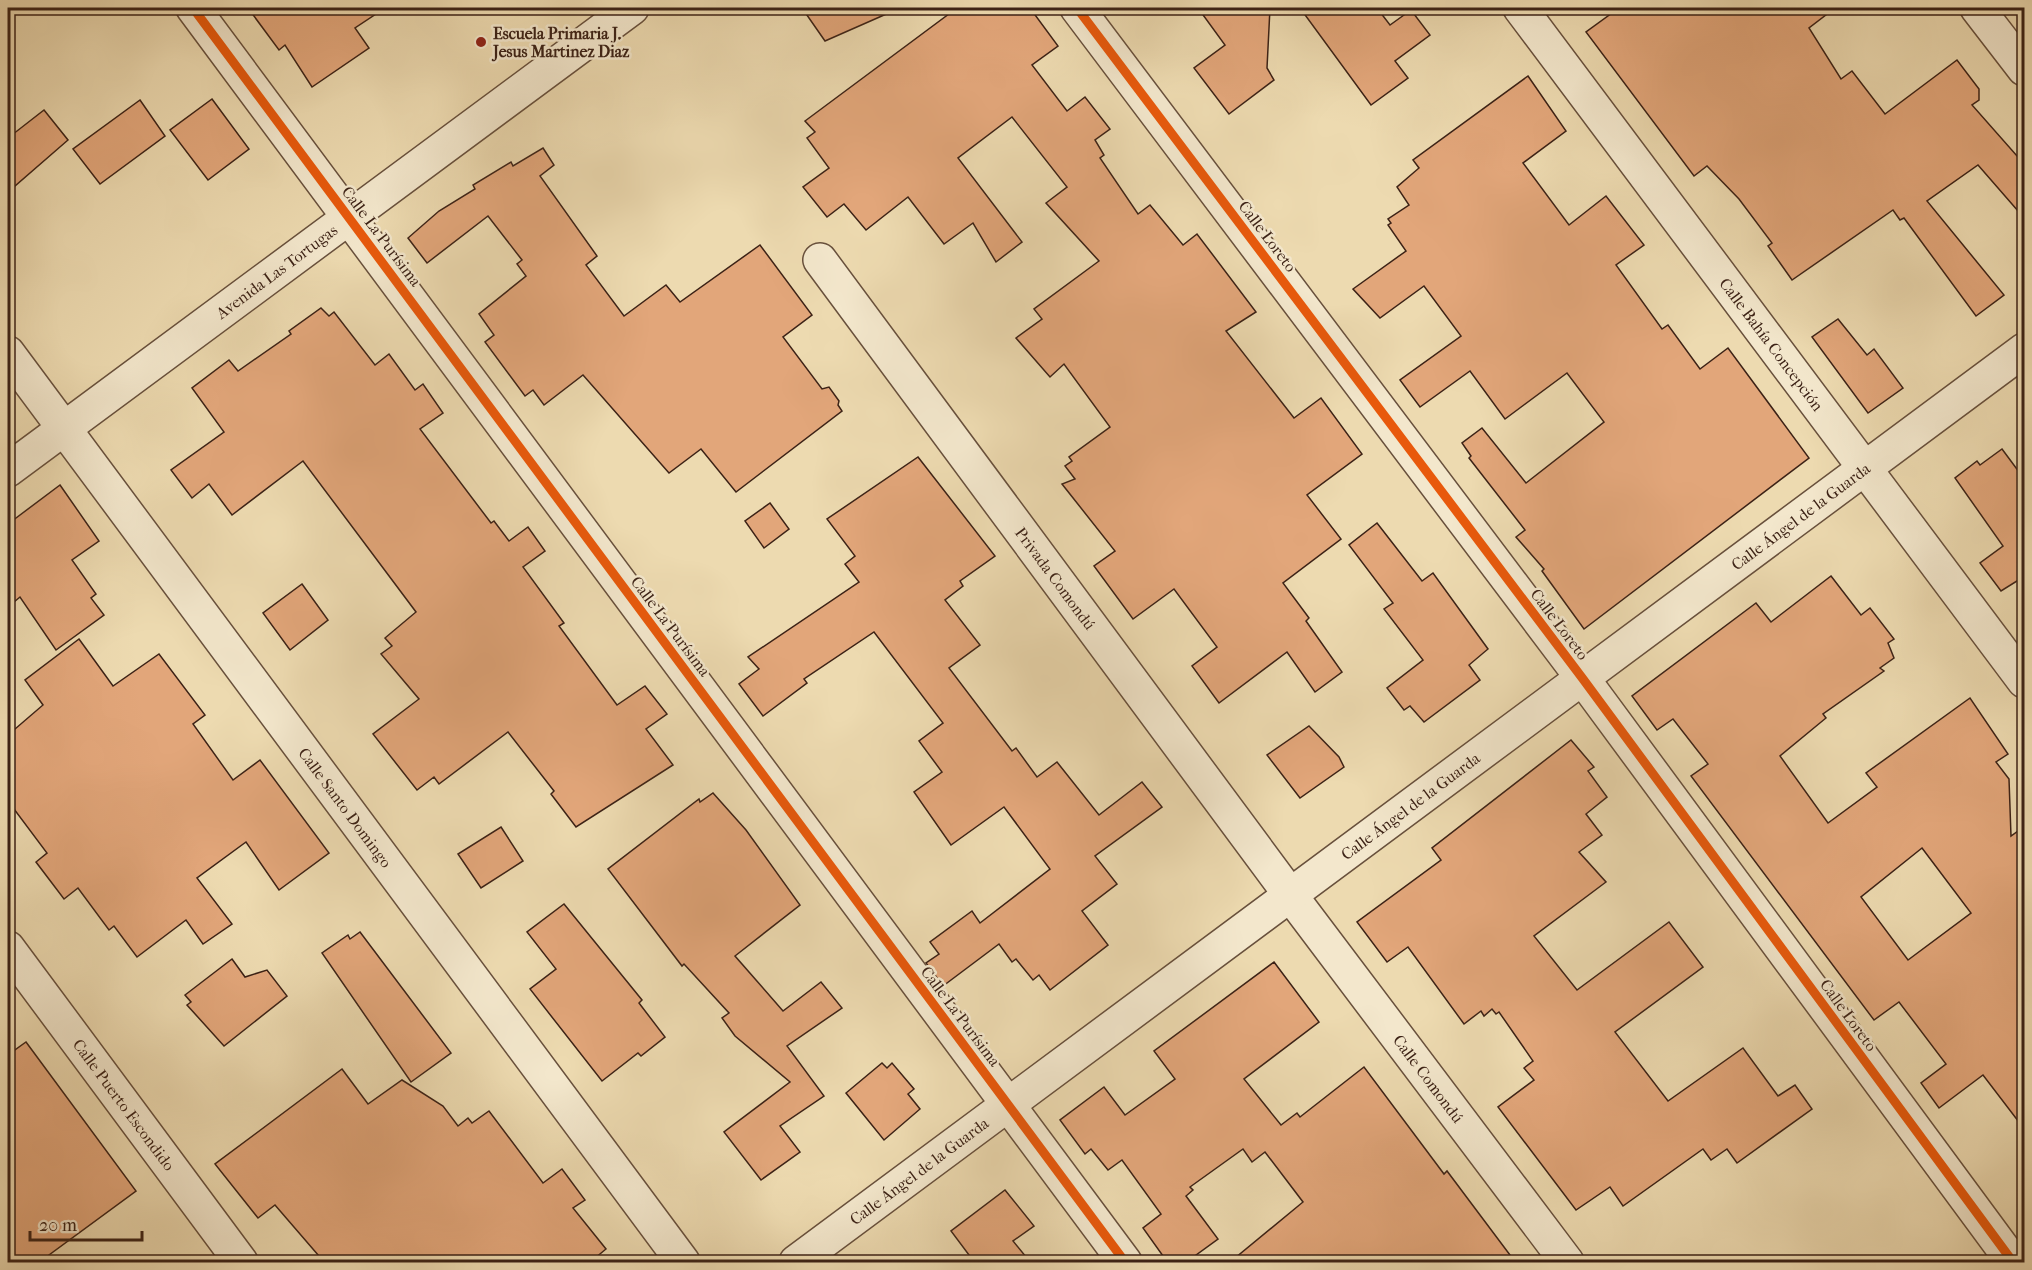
<svg xmlns="http://www.w3.org/2000/svg" width="2032" height="1270" viewBox="0 0 2032 1270" font-family="'IM FELL French Canon',serif">
	<rect width="100%" height="100%" fill="#eddab0"/>
	<filter id="stains"><feTurbulence type="fractalNoise" baseFrequency=".00333" numOctaves="4"/><feColorMatrix values="0 0 0 0 .2 0 0 0 0 .09 0 0 0 0 .02 0 0 0 .5 -.17"/></filter>
	<radialGradient id="worn" r=".72"><stop offset=".6" stop-color="#630" stop-opacity="0"/><stop offset="1" stop-color="#630" stop-opacity=".3"/></radialGradient>
	<g fill="#e2a67a" stroke="#3c2216" stroke-width="1.5" fill-rule="evenodd">
		<path d="M 248,8 L 385,8 L 355,28 L 369,48 L 312,87 L 285,45 L 279,50 Z"/>
		<path d="M 802,8 L 900,8 L 825,41 Z"/>
		<path d="M 957,8 L 1030,8 L 1058,46 L 1032,65 L 1067,111 L 1085,97 L 1110,129 L 1095,140 L 1104,155 L 1100,158 L 1138,214 L 1150,205 L 1183,245 L 1197,234 L 1256,312 L 1226,331 L 1294,418 L 1321,398 L 1362,454 L 1307,495 L 1341,539 L 1283,583 L 1309,618 L 1306,621 L 1342,672 L 1315,692 L 1287,652 L 1219,703 L 1192,666 L 1217,647 L 1174,589 L 1133,619 L 1094,566 L 1115,551 L 1062,484 L 1075,479 L 1065,466 L 1072,461 L 1069,457 L 1110,427 L 1064,364 L 1050,377 L 1016,338 L 1042,319 L 1034,309 L 1099,261 L 1046,203 L 1067,187 L 1012,117 L 958,158 L 1022,242 L 996,262 L 973,223 L 944,244 L 908,197 L 866,230 L 844,204 L 827,217 L 803,187 L 829,168 L 807,138 L 815,132 L 805,121 Z"/>
		<path d="M 1198,8 L 1270,8 L 1267,68 L 1274,80 L 1229,114 L 1194,68 L 1225,45 Z"/>
		<path d="M 1300,8 L 1377,8 L 1390,25 L 1411,10 L 1430,35 L 1395,61 L 1408,78 L 1371,105 Z"/>
		<path d="M 1619,8 L 1835,8 L 1809,28 L 1841,79 L 1852,71 L 1885,114 L 1957,60 L 1979,89 L 1979,100 L 1972,105 L 2025,165 L 2025,219 L 1978,165 L 1927,201 L 2004,295 L 1976,316 L 1904,218 L 1900,220 L 1893,210 L 1792,280 L 1768,246 L 1772,243 L 1739,199 L 1707,166 L 1694,176 L 1586,32 Z"/>
		<path d="M 1528,76 L 1566,131 L 1523,163 L 1569,225 L 1606,196 L 1644,245 L 1616,265 L 1662,329 L 1668,325 L 1700,369 L 1728,348 L 1809,458 L 1584,629 L 1542,571 L 1544,569 L 1516,537 L 1525,530 L 1469,458 L 1471,456 L 1462,443 L 1482,428 L 1526,483 L 1604,422 L 1567,373 L 1505,419 L 1470,371 L 1420,407 L 1400,380 L 1461,336 L 1424,286 L 1380,318 L 1353,289 L 1406,251 L 1388,225 L 1391,223 L 1388,219 L 1409,205 L 1397,187 L 1419,168 L 1413,160 Z"/>
		<path d="M 212,99 L 249,149 L 208,180 L 170,130 Z"/>
		<path d="M 140,100 L 165,136 L 100,184 L 73,149 Z"/>
		<path d="M 44,110 L 68,140 L 8,192 L 8,138 Z"/>
		<path d="M 543,148 L 554,165 L 540,176 L 597,256 L 586,265 L 624,316 L 666,285 L 680,302 L 760,245 L 812,315 L 783,337 L 822,389 L 829,387 L 839,401 L 838,405 L 842,411 L 736,492 L 701,449 L 669,473 L 583,375 L 544,405 L 533,390 L 525,396 L 485,342 L 494,335 L 479,314 L 526,276 L 517,264 L 522,260 L 488,216 L 427,263 L 408,238 L 439,211 L 475,189 L 473,185 L 511,162 L 513,166 Z"/>
		<path d="M 321,308 L 329,316 L 334,312 L 375,365 L 389,354 L 415,390 L 423,384 L 443,413 L 420,429 L 491,523 L 494,521 L 509,541 L 528,527 L 545,551 L 523,567 L 564,623 L 559,626 L 617,705 L 645,686 L 667,714 L 646,729 L 673,765 L 576,827 L 551,794 L 554,791 L 508,732 L 439,784 L 434,777 L 417,790 L 373,734 L 419,699 L 381,654 L 392,646 L 385,638 L 416,612 L 303,461 L 232,515 L 209,484 L 192,498 L 171,470 L 224,432 L 192,388 L 229,360 L 238,371 L 291,334 L 289,331 Z"/>
		<path d="M 1838,319 L 1867,355 L 1874,349 L 1903,388 L 1868,413 L 1812,337 Z"/>
		<path d="M 2002,449 L 2025,480 L 2025,576 L 2001,591 L 1980,563 L 2003,546 L 1955,478 L 1977,461 L 1980,465 Z"/>
		<path d="M 918,457 L 995,556 L 960,581 L 963,586 L 945,600 L 980,645 L 949,668 L 1012,751 L 1016,748 L 1037,777 L 1057,762 L 1099,815 L 1142,782 L 1162,807 L 1095,856 L 1117,884 L 1082,911 L 1108,945 L 1050,990 L 1039,975 L 1033,980 L 1016,959 L 1012,962 L 999,944 L 943,986 L 926,963 L 939,954 L 930,942 L 972,911 L 980,923 L 1050,869 L 1004,807 L 951,845 L 914,792 L 942,772 L 919,741 L 943,723 L 874,632 L 804,679 L 807,683 L 763,716 L 739,684 L 759,669 L 748,657 L 859,582 L 845,564 L 855,556 L 827,519 Z"/>
		<path d="M 60,485 L 99,541 L 72,560 L 96,594 L 91,598 L 104,615 L 56,650 L 20,597 L 8,607 L 8,524 Z"/>
		<path d="M 770,503 L 789,529 L 764,548 L 745,521 Z"/>
		<path d="M 1377,523 L 1422,581 L 1433,573 L 1488,649 L 1469,665 L 1480,680 L 1424,722 L 1410,706 L 1404,710 L 1387,688 L 1423,660 L 1384,609 L 1393,603 L 1349,545 Z"/>
		<path d="M 1831,576 L 1861,615 L 1870,608 L 1894,639 L 1888,643 L 1894,658 L 1880,668 L 1884,671 L 1823,714 L 1826,718 L 1780,756 L 1828,823 L 1877,787 L 1866,773 L 1970,698 L 2008,754 L 1996,762 L 2009,779 L 2011,836 L 2025,826 L 2025,1130 L 1983,1075 L 1939,1108 L 1921,1083 L 1946,1064 L 1899,1002 L 1874,1020 L 1691,776 L 1708,764 L 1673,719 L 1657,730 L 1632,696 L 1756,603 L 1771,622 ZM 1922,848 L 1971,913 L 1908,960 L 1861,897 Z"/>
		<path d="M 302,584 L 328,620 L 290,650 L 263,613 Z"/>
		<path d="M 79,639 L 113,686 L 159,654 L 205,715 L 193,724 L 233,780 L 260,760 L 329,853 L 279,890 L 246,842 L 197,878 L 232,924 L 203,944 L 186,920 L 137,957 L 114,926 L 109,930 L 78,888 L 64,899 L 36,862 L 47,853 L 8,801 L 8,735 L 43,705 L 25,680 Z"/>
		<path d="M 1309,726 L 1339,757 L 1344,767 L 1300,798 L 1267,755 Z"/>
		<path d="M 1571,740 L 1594,767 L 1588,771 L 1607,797 L 1586,814 L 1602,835 L 1579,852 L 1606,882 L 1534,936 L 1577,990 L 1669,922 L 1703,967 L 1615,1032 L 1668,1101 L 1743,1048 L 1778,1096 L 1795,1085 L 1812,1109 L 1737,1163 L 1727,1149 L 1711,1160 L 1703,1149 L 1623,1206 L 1610,1187 L 1576,1210 L 1498,1107 L 1534,1080 L 1524,1068 L 1533,1061 L 1499,1012 L 1496,1014 L 1492,1009 L 1484,1016 L 1481,1011 L 1464,1024 L 1408,947 L 1387,962 L 1357,922 L 1441,860 L 1432,848 Z"/>
		<path d="M 713,793 L 746,830 L 800,905 L 735,956 L 783,1011 L 821,982 L 842,1008 L 787,1046 L 824,1096 L 780,1126 L 800,1152 L 761,1180 L 724,1132 L 790,1082 L 735,1036 L 722,1018 L 729,1013 L 684,964 L 682,966 L 608,869 L 699,799 L 700,802 Z"/>
		<path d="M 501,827 L 523,861 L 481,888 L 458,854 Z"/>
		<path d="M 564,904 L 642,1000 L 639,1003 L 665,1037 L 641,1056 L 638,1053 L 602,1081 L 530,989 L 556,969 L 527,932 Z"/>
		<path d="M 360,932 L 451,1053 L 411,1082 L 322,953 L 348,935 L 350,939 Z"/>
		<path d="M 232,959 L 245,977 L 267,970 L 287,996 L 224,1046 L 187,1005 L 191,1002 L 185,995 Z"/>
		<path d="M 1274,962 L 1319,1022 L 1244,1079 L 1281,1125 L 1297,1113 L 1300,1117 L 1364,1067 L 1444,1174 L 1447,1171 L 1516,1263 L 1229,1263 L 1303,1202 L 1265,1152 L 1252,1162 L 1243,1149 L 1190,1187 L 1193,1190 L 1186,1196 L 1218,1239 L 1185,1263 L 1168,1263 L 1143,1228 L 1161,1214 L 1122,1160 L 1108,1170 L 1091,1149 L 1085,1154 L 1060,1120 L 1104,1087 L 1125,1115 L 1175,1079 L 1154,1051 Z"/>
		<path d="M 26,1042 L 136,1191 L 38,1263 L 15,1263 L 8,1252 L 8,1055 Z"/>
		<path d="M 882,1063 L 887,1068 L 892,1063 L 914,1089 L 908,1094 L 920,1109 L 884,1140 L 846,1093 Z"/>
		<path d="M 342,1069 L 368,1104 L 402,1080 L 443,1106 L 458,1126 L 468,1118 L 472,1123 L 489,1111 L 543,1183 L 562,1169 L 585,1200 L 573,1208 L 606,1249 L 589,1263 L 325,1263 L 275,1205 L 258,1218 L 215,1164 Z"/>
		<path d="M 1005,1190 L 1034,1226 L 1013,1241 L 1031,1263 L 975,1263 L 951,1231 Z"/>
	</g>
	<g fill="none" stroke-linecap="round" stroke-linejoin="round">
		<g stroke="#68503c" stroke-width="36">
			<g id="minor">
				<path d="M 193,8 L 1125,1262"/>
				<path d="M 1077,8 L 1583,679 L 2013,1262"/>
				<path id="s1" d="M 1520,8 L 2024,681"/>
				<path d="M 1977,8 L 2024,69"/>
				<path id="s2" d="M 820,260 L 1291,896 L 1567,1262"/>
				<path id="s3" d="M 8,353 L 683,1262"/>
				<path id="s4" d="M 8,470 L 632,8"/>
				<path id="s5" d="M 8,948 L 241,1262"/>
				<path id="s6" d="M 796,1262 L 2024,350"/>
			</g>
		</g>
		<use href="#minor" stroke="#f3e7cc" stroke-width="33"/>
		<g stroke="#f3e7cc" stroke-width="13">
			<g id="cycleway">
				<path d="M 193,8 L 1125,1262"/>
				<path d="M 1077,8 L 1583,679 L 2013,1262"/>
			</g>
		</g>
		<use href="#cycleway" stroke="#e8590c" stroke-width="9"/>
	</g>
	<circle fill="#8f2418" stroke="#f3e7cc" stroke-width="2" cx="481" cy="42" r="6"/>
	<g text-anchor="middle" stroke-width="5" stroke-linejoin="round" paint-order="stroke">
		<g font-size="16" font-weight="bold" fill="#3c2216" stroke="#f3e7cc" text-anchor="start">
			<text x="493" y="39">Escuela Primaria J.<tspan x="493" dy="18">Jesus Martinez Diaz</tspan></text>
		</g>
		<g font-size="16" fill="#3c2216" stroke="#f3e7cc">
			<text transform="translate(382 236) rotate(53)" y="6">Calle La Purísima</text>
			<text transform="translate(1268 236) rotate(53)" y="6">Calle Loreto</text>
			<text dy="6" stroke="none"><textPath href="#s4" startOffset="334">Avenida Las Tortugas</textPath></text>
			<text dy="6" stroke="none"><textPath href="#s1" startOffset="420">Calle Bahía Concepción</textPath></text>
			<text dy="6" stroke="none"><textPath href="#s6" startOffset="1251">Calle Ángel de la Guarda</textPath></text>
			<text dy="6" stroke="none"><textPath href="#s2" startOffset="396">Privada Comondú</textPath></text>
			<text transform="translate(1560 624) rotate(53)" y="6">Calle Loreto</text>
			<text transform="translate(671 626) rotate(53)" y="6">Calle La Purísima</text>
			<text dy="6" stroke="none"><textPath href="#s6" startOffset="765">Calle Ángel de la Guarda</textPath></text>
			<text dy="6" stroke="none"><textPath href="#s3" startOffset="566">Calle Santo Domingo</textPath></text>
			<text transform="translate(1849 1015) rotate(54)" y="6">Calle Loreto</text>
			<text transform="translate(961 1016) rotate(53)" y="6">Calle La Purísima</text>
			<text dy="6" stroke="none"><textPath href="#s2" startOffset="1020">Calle Comondú</textPath></text>
			<text dy="6" stroke="none"><textPath href="#s5" startOffset="195">Calle Puerto Escondido</textPath></text>
			<text dy="6" stroke="none"><textPath href="#s6" startOffset="153">Calle Ángel de la Guarda</textPath></text>
		</g>
	</g>
	<rect width="2032" height="1270" fill="none" stroke="#eddab0" stroke-width="30"/>
	<rect x="9" y="9" width="2014" height="1252" fill="none" stroke="#3c2216" stroke-width="3"/>
	<rect x="15" y="15" width="2002" height="1240" fill="none" stroke="#3c2216" stroke-width="1.5"/>
	<path d="M30 1231v9h112v-9" fill="none" stroke="#3c2216" stroke-width="3"/>
	<text x="39" y="1231" font-size="18" fill="#3c2216" stroke="#f3e7cc" stroke-width="4.5" paint-order="stroke">20 m</text>
	<rect width="100%" height="100%" filter="url(#stains)"/>
	<rect width="100%" height="100%" fill="url(#worn)"/>
</svg>
